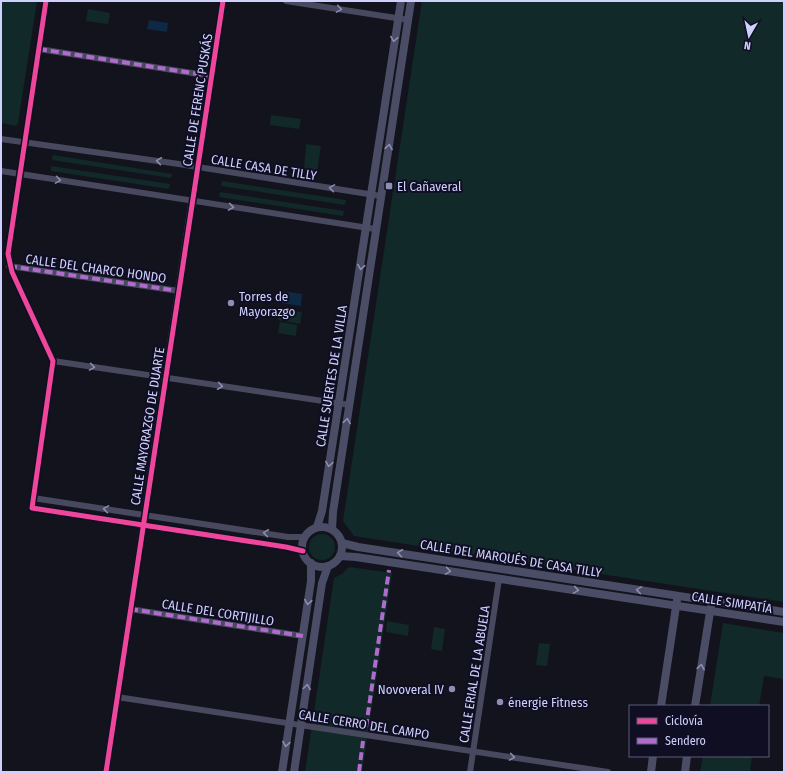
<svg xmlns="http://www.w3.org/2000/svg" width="785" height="773" viewBox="0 0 785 773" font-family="'Fira Sans Condensed',sans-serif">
	<rect width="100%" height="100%" fill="#13131e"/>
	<g fill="#112928">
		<path d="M 1,1 L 37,1 L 18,123 L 16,126 L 1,123 Z"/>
		<path d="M 422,1 L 784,1 L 784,602 L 354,536 L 343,521 Z"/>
		<path d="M 88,9 L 110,13 L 108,24 L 86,21 Z"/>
		<path d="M 271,115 L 301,119 L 299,129 L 270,125 Z"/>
		<path d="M 306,144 L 321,146 L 317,171 L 304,169 Z"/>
		<path d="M 53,155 L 172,174 L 171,178 L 52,160 Z"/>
		<path d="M 51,166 L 170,184 L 169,189 L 51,171 Z"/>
		<path d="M 222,181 L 346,200 L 345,205 L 221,186 Z"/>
		<path d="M 220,192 L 344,211 L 343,216 L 219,197 Z"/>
		<path d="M 279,309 L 302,312 L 300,324 L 278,320 Z"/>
		<path d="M 280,322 L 297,325 L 296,336 L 278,333 Z"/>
		<circle cx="322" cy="547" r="13"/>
		<path d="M 349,567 L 392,573 L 362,772 L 305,772 L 334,578 L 342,574 Z"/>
		<path d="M 387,621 L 409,625 L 408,636 L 386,632 Z"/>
		<path d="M 723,623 L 784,633 L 784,679 L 764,676 L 759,706 L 710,706 Z"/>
		<path d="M 434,627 L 445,629 L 442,651 L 431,649 Z"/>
		<path d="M 539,643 L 550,644 L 547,666 L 536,665 Z"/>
		<path d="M 703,756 L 752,756 L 750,772 L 700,772 Z"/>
	</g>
	<g fill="#0e2945">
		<path d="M 149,20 L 168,23 L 167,32 L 147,29 Z"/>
		<path d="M 282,291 L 302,294 L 301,306 L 281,303 Z"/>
	</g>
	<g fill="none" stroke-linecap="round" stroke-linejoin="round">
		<g stroke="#48495f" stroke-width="6">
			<path d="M 46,1 L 8,254 L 12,272 L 53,361 L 32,508 L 286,547 L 303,551"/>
			<path d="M 286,1 L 409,20"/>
			<path d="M 39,49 L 211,76"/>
			<path d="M 1,139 L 179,164 L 381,196"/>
			<path d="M 1,171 L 375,229"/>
			<path d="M 192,201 L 223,1"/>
			<path d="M 9,266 L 179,291"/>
			<path d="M 53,361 L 350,405"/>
			<path d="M 33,498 L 288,537 L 305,537"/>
			<path d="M 130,609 L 303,636"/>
			<path d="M 117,697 L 608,772"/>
			<path d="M 470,772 L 499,579"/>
		</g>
		<path stroke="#48495f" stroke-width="7" d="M 106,772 L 192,201"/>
		<g stroke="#4a4d65" stroke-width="8">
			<path d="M 317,527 L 322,511 L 401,1"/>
			<circle cx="322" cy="547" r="20"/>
			<path d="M 332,529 L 333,512 L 411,1"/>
			<path d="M 342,543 L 358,547 L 784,612"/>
			<path d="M 340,556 L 356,557 L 784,622"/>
			<path d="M 661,706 L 677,600"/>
			<path d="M 695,706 L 711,606"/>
			<path d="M 282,772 L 311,581 L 311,563"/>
			<path d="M 294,772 L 322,583 L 328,566"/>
			<path d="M 651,772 L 653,756"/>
			<path d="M 685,772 L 687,756"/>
		</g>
		<g stroke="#b06ccc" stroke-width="4" stroke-dasharray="8 4" stroke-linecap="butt">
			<path d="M 39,49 L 211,76"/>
			<path d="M 9,266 L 179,291"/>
			<path d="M 130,609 L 303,636"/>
			<path d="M 366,727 L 389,570"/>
			<path d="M 359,772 L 363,741"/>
		</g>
		<g stroke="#0f0e23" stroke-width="8">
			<g id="cycleway">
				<path d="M 46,1 L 8,254 L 12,272 L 53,361 L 32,508 L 286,547 L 303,551"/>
				<path d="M 106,772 L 223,1"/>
			</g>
		</g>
		<use href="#cycleway" stroke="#ed469a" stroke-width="5"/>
	</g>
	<defs><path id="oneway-chevron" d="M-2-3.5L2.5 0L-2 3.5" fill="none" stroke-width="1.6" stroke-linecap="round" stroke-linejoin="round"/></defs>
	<g stroke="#8c8caf">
		<use href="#oneway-chevron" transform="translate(339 9) rotate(9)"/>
		<use href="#oneway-chevron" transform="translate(159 161) rotate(-172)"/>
		<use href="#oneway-chevron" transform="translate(58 180) rotate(9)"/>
		<use href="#oneway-chevron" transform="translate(332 188) rotate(-171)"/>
		<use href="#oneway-chevron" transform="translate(231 207) rotate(9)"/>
		<use href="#oneway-chevron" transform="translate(92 367) rotate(9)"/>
		<use href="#oneway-chevron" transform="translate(220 386) rotate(8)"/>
		<use href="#oneway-chevron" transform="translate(106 509) rotate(-171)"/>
		<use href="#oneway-chevron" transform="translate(266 533) rotate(-172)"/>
		<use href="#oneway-chevron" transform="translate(512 757) rotate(9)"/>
	</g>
	<g stroke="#8d8eb2">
		<use href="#oneway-chevron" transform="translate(394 39) rotate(99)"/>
		<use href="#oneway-chevron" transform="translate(389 147) rotate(-81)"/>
		<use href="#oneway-chevron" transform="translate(361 267) rotate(99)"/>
		<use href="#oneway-chevron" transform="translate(347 421) rotate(-81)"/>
		<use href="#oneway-chevron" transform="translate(329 464) rotate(99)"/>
		<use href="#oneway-chevron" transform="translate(400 553) rotate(-172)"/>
		<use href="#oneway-chevron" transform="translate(448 571) rotate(9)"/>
		<use href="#oneway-chevron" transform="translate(576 590) rotate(9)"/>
		<use href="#oneway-chevron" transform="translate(639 590) rotate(-171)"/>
		<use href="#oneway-chevron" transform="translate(308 602) rotate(99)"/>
		<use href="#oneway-chevron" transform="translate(701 667) rotate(-81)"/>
		<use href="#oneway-chevron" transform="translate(307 687) rotate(-82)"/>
		<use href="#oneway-chevron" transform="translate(286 744) rotate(99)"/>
	</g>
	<g fill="#8e8eb0" stroke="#0f0e23" stroke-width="1.5">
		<rect x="385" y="182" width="8" height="8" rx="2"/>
		<circle cx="231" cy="303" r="4"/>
		<circle cx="452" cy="689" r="4"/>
		<circle cx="500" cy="702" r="4"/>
	</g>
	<g text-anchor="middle" stroke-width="4" stroke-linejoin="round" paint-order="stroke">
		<g font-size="13" fill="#d0d0ff" stroke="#0f0e23">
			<text transform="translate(197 100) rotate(-81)" y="5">CALLE DE FERENC PUSKÁS</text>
			<text transform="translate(264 167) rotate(9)" y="5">CALLE CASA DE TILLY</text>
			<text transform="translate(96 268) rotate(8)" y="5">CALLE DEL CHARCO HONDO</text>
			<text transform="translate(331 376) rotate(-81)" y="5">CALLE SUERTES DE LA VILLA</text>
			<text transform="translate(147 426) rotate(-81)" y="5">CALLE MAYORAZGO DE DUARTE</text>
			<text transform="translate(511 558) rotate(9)" y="5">CALLE DEL MARQUÉS DE CASA TILLY</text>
			<text transform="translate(732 602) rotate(9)" y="5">CALLE SIMPATÍA</text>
			<text transform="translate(218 612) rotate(9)" y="5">CALLE DEL CORTIJILLO</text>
			<text transform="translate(474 674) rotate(-81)" y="5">CALLE ERIAL DE LA ABUELA</text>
			<text transform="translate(364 724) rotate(9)" y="5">CALLE CERRO DEL CAMPO</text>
		</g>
		<g font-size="13" fill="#d0d0ff" stroke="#0f0e23" text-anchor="start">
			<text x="397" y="191">El Cañaveral</text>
			<text x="239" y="301">Torres de<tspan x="239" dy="15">Mayorazgo</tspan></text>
			<text x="444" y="694" text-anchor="end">Novoveral IV</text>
			<text x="508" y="707">énergie Fitness</text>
		</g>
	</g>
	<rect width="785" height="773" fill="none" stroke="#d0d0ff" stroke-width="4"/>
	<rect x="629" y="705" width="140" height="52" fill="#0f0e23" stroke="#5c5c7b"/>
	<rect x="637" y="718" width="20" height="6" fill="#ed469a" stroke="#5c5c7b"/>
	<text x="665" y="725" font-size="12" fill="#d0d0ff">Ciclovía</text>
	<rect x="637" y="738" width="20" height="6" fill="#b06ccc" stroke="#5c5c7b"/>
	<text x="665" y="745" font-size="12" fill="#d0d0ff">Sendero</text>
	<g transform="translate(749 36) rotate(189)" stroke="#0f0e23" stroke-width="3" paint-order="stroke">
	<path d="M0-3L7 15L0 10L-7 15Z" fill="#d0d0ff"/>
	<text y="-6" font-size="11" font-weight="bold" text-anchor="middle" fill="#d0d0ff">N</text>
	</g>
</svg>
